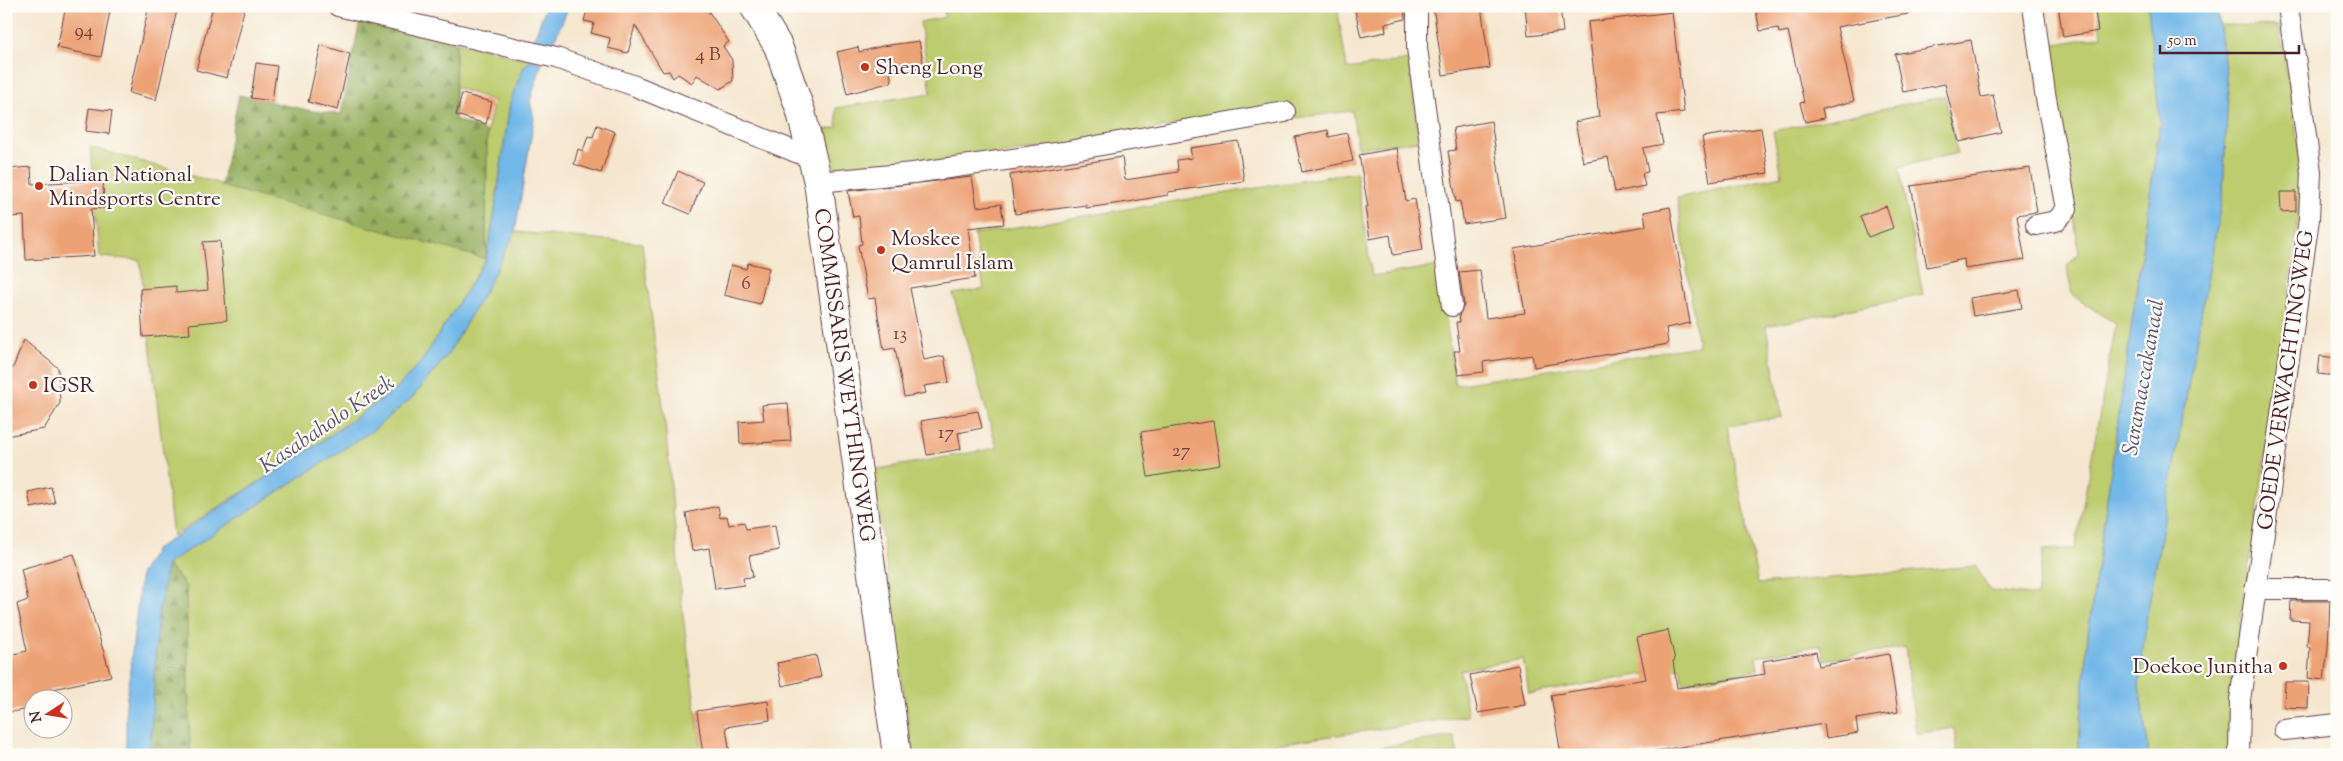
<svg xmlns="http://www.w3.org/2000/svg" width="2343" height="761" viewBox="0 0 2343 761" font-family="'Sorts Mill Goudy',serif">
	<defs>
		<pattern id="forest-firs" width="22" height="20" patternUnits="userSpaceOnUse" patternTransform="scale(1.25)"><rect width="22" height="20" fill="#96b061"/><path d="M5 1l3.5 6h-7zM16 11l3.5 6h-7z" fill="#7c8f50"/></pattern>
	</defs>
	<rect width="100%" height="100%" fill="#fdfcf7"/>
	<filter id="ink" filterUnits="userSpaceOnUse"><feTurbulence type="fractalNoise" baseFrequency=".02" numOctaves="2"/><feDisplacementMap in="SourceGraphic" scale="10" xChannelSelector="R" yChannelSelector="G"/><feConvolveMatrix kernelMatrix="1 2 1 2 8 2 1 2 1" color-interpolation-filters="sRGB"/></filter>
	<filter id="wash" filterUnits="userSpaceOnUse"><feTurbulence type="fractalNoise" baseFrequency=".0096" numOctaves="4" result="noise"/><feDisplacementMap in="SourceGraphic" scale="20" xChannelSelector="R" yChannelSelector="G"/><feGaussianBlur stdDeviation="1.12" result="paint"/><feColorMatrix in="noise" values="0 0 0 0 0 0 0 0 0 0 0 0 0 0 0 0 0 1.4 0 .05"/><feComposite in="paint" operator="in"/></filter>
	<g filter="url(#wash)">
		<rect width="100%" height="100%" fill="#f5e7cf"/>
		<g fill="#bdcc6e" stroke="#84764c">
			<path d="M 943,6 L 1337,6 L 1347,69 L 1409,60 L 1419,141 L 1358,148 L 1352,111 L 1295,118 L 1291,104 L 1062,146 L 839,173 L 831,165 L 822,131 L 837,127 L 836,108 L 931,93 L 920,22 L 945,17 Z"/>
			<path d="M 2098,6 L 2148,6 L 2160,123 L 2088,634 L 2078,755 L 1957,755 L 1954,728 L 1916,734 L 1905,647 L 1824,660 L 1821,645 L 1756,657 L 1758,670 L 1683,683 L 1680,668 L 1529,694 L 1523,659 L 1460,670 L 1468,716 L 1276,744 L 1218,755 L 912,755 L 873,470 L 997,448 L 953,294 L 984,289 L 974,234 L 1356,172 L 1372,276 L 1439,266 L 1455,385 L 1698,346 L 1677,198 L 1782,176 L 1773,131 L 1945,96 L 1957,153 L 1899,167 L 1923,295 L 1766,326 L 1782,417 L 1727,426 L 1758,584 L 1976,566 L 1989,590 L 2037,596 L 2043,550 L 2075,549 L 2116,324 L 2072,295 L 2067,266 L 2079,253 L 2063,140 L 2045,46 L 2102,36 Z"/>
			<path d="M 2220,25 L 2279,26 L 2301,158 L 2301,194 L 2282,350 L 2232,675 L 2230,711 L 2233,755 L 2149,755 L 2139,684 L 2147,615 L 2223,192 L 2228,94 Z"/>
			<path d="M 456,42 L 532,60 L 510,102 L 494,217 L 486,259 L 422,361 L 395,390 L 312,448 L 173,536 L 140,260 L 99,257 L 90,147 L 486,259 L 487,132 L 494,101 L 455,87 Z"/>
			<path d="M 515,232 L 642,243 L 665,422 L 683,616 L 702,755 L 190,755 L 186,587 L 167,564 L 373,430 L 413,397 L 448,354 L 486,289 Z"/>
			<path d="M 1454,736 L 1458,755 L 1331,755 Z"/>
		</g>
		<g fill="url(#forest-firs)" stroke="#706846">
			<path d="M 360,20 L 456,42 L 455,119 L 487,132 L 486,259 L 221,186 L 239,95 L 312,111 L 341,114 Z"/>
			<path d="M 167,564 L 186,586 L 190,755 L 150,755 L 157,622 Z"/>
		</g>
		<g fill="#71b7e8" stroke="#5e6b8a">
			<path d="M 546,6 L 569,6 L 550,50 L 532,45 Z"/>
			<path d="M 2148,6 L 2217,6 L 2228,94 L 2223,192 L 2147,615 L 2139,684 L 2149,755 L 2078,755 L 2088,634 L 2160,123 Z"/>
			<path d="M 532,60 L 542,63 L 530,101 L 534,119 L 515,232 L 486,289 L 448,354 L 413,397 L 373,430 L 167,564 L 157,622 L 150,755 L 126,755 L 126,706 L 141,573 L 156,549 L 312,448 L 395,390 L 422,361 L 486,259 L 494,217 L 510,102 L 524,66 Z"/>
		</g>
		<g id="blocks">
			<g fill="#eda274">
				<path d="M 66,6 L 87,6 L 110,11 L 101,57 L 57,48 Z"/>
				<path d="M 149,6 L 178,6 L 156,100 L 129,93 Z"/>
				<path d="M 213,6 L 245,6 L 227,78 L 196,70 Z"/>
				<path d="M 588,6 L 705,6 L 729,42 L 723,46 L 732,60 L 733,81 L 720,89 L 697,75 L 692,83 L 678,74 L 673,78 L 669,71 L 663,72 L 635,25 L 628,53 L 608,48 L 610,38 L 591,33 L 594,23 L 584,21 Z"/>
				<path d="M 1354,6 L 1404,6 L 1405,19 L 1385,24 L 1386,32 L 1361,37 Z"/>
				<path d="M 1433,6 L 1481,6 L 1490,68 L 1443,75 Z"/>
				<path d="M 1525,6 L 1560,6 L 1563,32 L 1528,36 Z"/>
				<path d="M 1755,6 L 1907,6 L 1908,14 L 1837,27 L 1854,101 L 1822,109 L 1824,118 L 1805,122 L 1800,103 L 1804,102 L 1788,31 L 1779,33 L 1778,28 L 1760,31 Z"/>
				<path d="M 2058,6 L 2094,6 L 2098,31 L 2063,37 Z"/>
				<path d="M 1672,12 L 1684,112 L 1657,115 L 1663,144 L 1643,148 L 1648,172 L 1642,173 L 1645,186 L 1615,192 L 1608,157 L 1583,162 L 1575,122 L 1599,117 L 1588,22 Z"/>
				<path d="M 1971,40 L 1981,97 L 1993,95 L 2001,132 L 1959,142 L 1945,84 L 1903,92 L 1895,54 Z"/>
				<path d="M 919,41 L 924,66 L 890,73 L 892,82 L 847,94 L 837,52 L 858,47 L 859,52 L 883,46 Z"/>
				<path d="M 321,45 L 350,54 L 338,110 L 308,102 Z"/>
				<path d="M 256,63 L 277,66 L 272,101 L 251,98 Z"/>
				<path d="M 462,94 L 492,102 L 486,124 L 456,115 Z"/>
				<path d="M 89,108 L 112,111 L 109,134 L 86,131 Z"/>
				<path d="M 1491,121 L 1506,218 L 1464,224 L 1460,201 L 1456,202 L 1448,151 L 1456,150 L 1453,128 Z"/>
				<path d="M 597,125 L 615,132 L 601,173 L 574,164 L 578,149 L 583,151 L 588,136 L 593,137 Z"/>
				<path d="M 1761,128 L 1768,173 L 1710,182 L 1702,137 Z"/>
				<path d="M 1328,130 L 1329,137 L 1347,133 L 1353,161 L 1302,172 L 1295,137 Z"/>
				<path d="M 1238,141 L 1244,181 L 1168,192 L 1168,195 L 1128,202 L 1086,208 L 1086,205 L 1015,214 L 1010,175 L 1122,157 L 1125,180 L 1178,172 L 1177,160 L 1192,158 L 1190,148 Z"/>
				<path d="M 1397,148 L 1406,201 L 1415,199 L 1423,250 L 1393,255 L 1390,235 L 1370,239 L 1365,207 L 1368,207 L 1359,155 Z"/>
				<path d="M 31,167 L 32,184 L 103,180 L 104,208 L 91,209 L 94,256 L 26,260 L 24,216 L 8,217 L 6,169 Z"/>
				<path d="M 2030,168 L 2037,212 L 2017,215 L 2025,260 L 1965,269 L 1964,259 L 1927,267 L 1911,186 Z"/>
				<path d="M 678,171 L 703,182 L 690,214 L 665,203 Z"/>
				<path d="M 972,177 L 977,207 L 1001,204 L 1004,224 L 968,228 L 975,278 L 910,288 L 924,360 L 944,356 L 949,382 L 924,386 L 926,393 L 904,397 L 895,348 L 884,350 L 875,298 L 868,299 L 858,245 L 862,244 L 859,216 L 853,217 L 848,191 Z"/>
				<path d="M 2280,192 L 2296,192 L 2296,211 L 2281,212 Z"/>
				<path d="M 1886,206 L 1893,228 L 1868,237 L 1860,216 Z"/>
				<path d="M 1670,207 L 1690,323 L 1666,328 L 1668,344 L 1534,367 L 1532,355 L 1483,362 L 1484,372 L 1458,375 L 1454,351 L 1460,351 L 1456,322 L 1460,322 L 1459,315 L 1464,305 L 1459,272 L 1480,270 L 1486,318 L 1525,313 L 1514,249 L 1646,226 L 1644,212 Z"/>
				<path d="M 220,241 L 227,320 L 189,324 L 190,334 L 143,337 L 140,289 L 176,286 L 176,293 L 208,290 L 203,242 Z"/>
				<path d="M 748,263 L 769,268 L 760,304 L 724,295 L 731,265 L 746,269 Z"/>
				<path d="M 2019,290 L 2022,308 L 1973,316 L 1970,298 Z"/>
				<path d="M 24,340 L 58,368 L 60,403 L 44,429 L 6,436 L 6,367 L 13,368 Z"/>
				<path d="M 2320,356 L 2337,358 L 2337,376 L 2318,374 Z"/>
				<path d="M 788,403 L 791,441 L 740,444 L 739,422 L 764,420 L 762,405 Z"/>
				<path d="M 978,411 L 982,428 L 958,433 L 961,449 L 927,455 L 921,421 Z"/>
				<path d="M 1213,421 L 1220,465 L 1148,477 L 1141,432 Z"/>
				<path d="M 51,487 L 55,503 L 31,508 L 28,492 Z"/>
				<path d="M 718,506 L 720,518 L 727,516 L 729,525 L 744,522 L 746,529 L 775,525 L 779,550 L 749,556 L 753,577 L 743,578 L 744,585 L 715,589 L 709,548 L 692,551 L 686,513 Z"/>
				<path d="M 74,554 L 111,676 L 49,690 L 52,698 L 32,698 L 32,709 L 9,712 L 6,701 L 6,656 L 27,651 L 17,604 L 28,600 L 21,569 Z"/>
				<path d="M 2291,601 L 2330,601 L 2328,648 L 2324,680 L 2308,678 L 2310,647 L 2307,647 L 2309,621 L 2290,620 Z"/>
				<path d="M 1668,630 L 1675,660 L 1673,661 L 1677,688 L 1765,674 L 1763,661 L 1816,652 L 1819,666 L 1889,654 L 1898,712 L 1856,719 L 1858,733 L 1826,738 L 1824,724 L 1631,755 L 1561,755 L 1551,695 L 1646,679 L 1637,637 Z"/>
				<path d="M 816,655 L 821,677 L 782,686 L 777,663 Z"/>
				<path d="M 1518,665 L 1525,705 L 1478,713 L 1470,675 Z"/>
				<path d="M 2285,682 L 2309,682 L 2308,708 L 2284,707 Z"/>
				<path d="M 768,701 L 770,720 L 726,727 L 730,755 L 703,755 L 697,711 Z"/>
			</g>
		</g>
	</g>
	<g filter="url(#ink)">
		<use href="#blocks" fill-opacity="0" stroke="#643d44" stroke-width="1"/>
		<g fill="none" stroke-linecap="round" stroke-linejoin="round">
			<g stroke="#643d44" stroke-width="22">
				<g id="street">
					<path d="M 338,6 L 556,58 L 635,86 L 813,159"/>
					<path d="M 1417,6 L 1417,48 L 1452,306"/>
					<path d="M 2033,6 L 2045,93 L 2067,209 L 2056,221 L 2036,225"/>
					<path d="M 818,182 L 913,173 L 1063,152 L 1285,112"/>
					<path d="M 2255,589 L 2337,589"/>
					<path d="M 2284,730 L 2337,724"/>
					<path d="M 2239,755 L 2240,700 L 2309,219 L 2311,172 L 2288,6"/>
				</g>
			</g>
			<g stroke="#643d44" stroke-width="30">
				<path id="secondary" d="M 754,6 L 778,46 L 801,112 L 818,182 L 897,755"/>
			</g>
			<use href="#street" stroke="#fff" stroke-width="20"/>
			<use href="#secondary" stroke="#fff" stroke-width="28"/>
		</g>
	</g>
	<g fill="#c8321e" stroke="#fdfcf7" stroke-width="2">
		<circle cx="865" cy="67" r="5"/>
		<circle cx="39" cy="186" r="5"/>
		<circle cx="881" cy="250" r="5"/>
		<circle cx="33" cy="385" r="5"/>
		<circle cx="2283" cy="666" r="5"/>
	</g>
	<g text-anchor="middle" stroke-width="4.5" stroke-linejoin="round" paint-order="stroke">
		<g font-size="19" fill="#73403d">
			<text x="84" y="36">94</text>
			<text x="708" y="60">4 B</text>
			<text x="746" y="289">6</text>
			<text x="900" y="339">13</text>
			<text x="946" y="438">17</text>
			<text x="1181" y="456">27</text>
		</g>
		<g font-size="21" fill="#4a1f2b" stroke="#fdfcf7" text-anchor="start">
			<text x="875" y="74">Sheng Long</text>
			<text x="49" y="181">Dalian National<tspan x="49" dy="24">Mindsports Centre</tspan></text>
			<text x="891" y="245">Moskee<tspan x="891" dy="24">Qamrul Islam</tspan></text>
			<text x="43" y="392">IGSR</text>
			<text x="2273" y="673" text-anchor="end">Doekoe Junitha</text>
		</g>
		<g font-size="21" fill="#4a1f2b" stroke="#fdfcf7">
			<text transform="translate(845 375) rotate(82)" y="7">COMMISSARIS WEYTHINGWEG</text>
			<text transform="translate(2285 380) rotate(-82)" y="7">GOEDE VERWACHTINGWEG</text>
		</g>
		<g font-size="22" font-style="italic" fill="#58546d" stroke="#fdfcf7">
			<text transform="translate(2142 377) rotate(-80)" y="8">Saramaccakanaal</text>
			<text transform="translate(326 423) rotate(-34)" y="8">Kasabaholo Kreek</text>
		</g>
	</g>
	<rect width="2343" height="761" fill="none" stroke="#fdfcf7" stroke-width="25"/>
	<g transform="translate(48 714) rotate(258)"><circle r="24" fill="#fdfcf7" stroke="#b5a4a5"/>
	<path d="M0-4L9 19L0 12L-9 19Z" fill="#c8321e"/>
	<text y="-8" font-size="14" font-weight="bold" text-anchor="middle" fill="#4a1f2b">N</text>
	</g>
	<path d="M2160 45v8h139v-8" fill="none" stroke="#4a1f2b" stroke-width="2.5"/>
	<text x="2168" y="45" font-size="15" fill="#4a1f2b" stroke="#fdfcf7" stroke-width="4" paint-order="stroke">50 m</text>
</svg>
